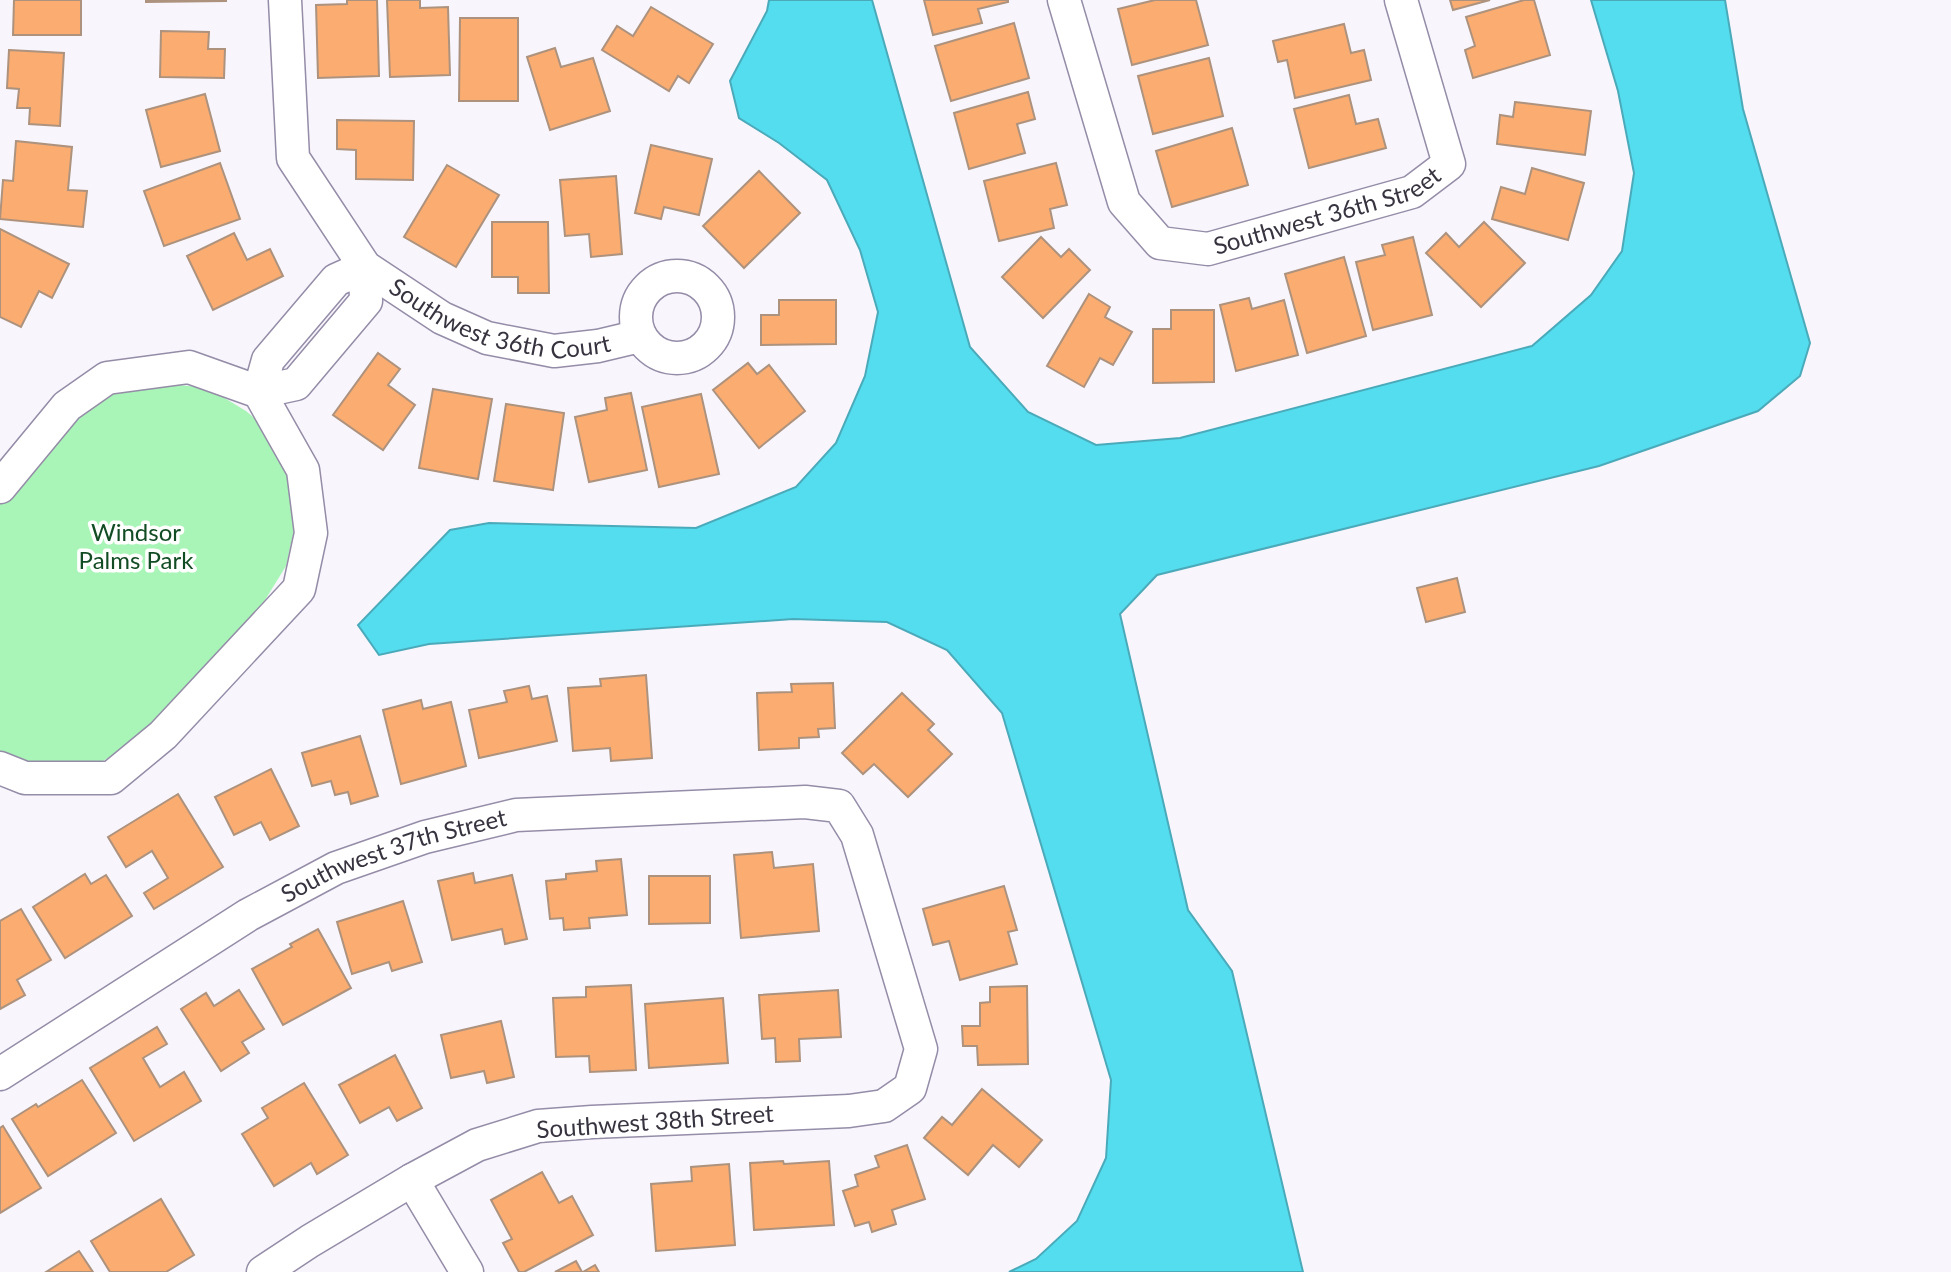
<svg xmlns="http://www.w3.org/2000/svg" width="1951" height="1272" viewBox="0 0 1951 1272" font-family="Lato,sans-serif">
	<rect width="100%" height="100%" fill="#f8f6fc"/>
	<path fill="#a9f4b7" d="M 141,381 L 208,388 L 246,411 L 267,429 L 294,489 L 295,525 L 286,566 L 262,605 L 205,674 L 133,744 L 101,762 L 51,768 L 0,754 L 0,488 L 94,401 Z"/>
	<path fill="#54ddee" stroke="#4baaba" stroke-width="2" d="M 769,0 L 872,0 L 970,347 L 1028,412 L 1096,445 L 1180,438 L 1532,346 L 1591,295 L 1622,251 L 1634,173 L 1618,91 L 1591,0 L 1725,0 L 1743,109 L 1810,343 L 1800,376 L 1758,411 L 1599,466 L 1157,575 L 1120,614 L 1188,910 L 1232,971 L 1303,1272 L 1009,1272 L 1036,1259 L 1077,1221 L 1106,1158 L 1111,1080 L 1002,713 L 947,650 L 887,622 L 793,619 L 429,644 L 379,655 L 358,625 L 450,530 L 489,523 L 696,528 L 796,487 L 836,443 L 865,376 L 878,312 L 860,250 L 827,180 L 779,143 L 739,118 L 730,81 L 767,11 Z"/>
	<g fill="#faac71" stroke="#ad927e" stroke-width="2">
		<path d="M 14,0 L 81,0 L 81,35 L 13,35 Z"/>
		<path d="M 146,0 L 226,0 L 226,1 L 146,2 Z"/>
		<path d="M 347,0 L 377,0 L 379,76 L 318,78 L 316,5 L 347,4 Z"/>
		<path d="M 387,0 L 420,0 L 420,8 L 448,7 L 450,75 L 390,77 Z"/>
		<path d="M 924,0 L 1008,0 L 1008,2 L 978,9 L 982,23 L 933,35 Z"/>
		<path d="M 1155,0 L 1196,0 L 1208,45 L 1132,65 L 1118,9 Z"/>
		<path d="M 1450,0 L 1490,0 L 1453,10 Z"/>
		<path d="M 1524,0 L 1534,0 L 1550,55 L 1473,78 L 1465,50 L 1475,46 L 1466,17 Z"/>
		<path d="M 651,7 L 713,44 L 689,83 L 678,76 L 669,91 L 602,50 L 617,26 L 633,36 Z"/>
		<path d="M 460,18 L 518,18 L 518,101 L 459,101 Z"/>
		<path d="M 1014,23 L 1029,78 L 951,101 L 935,46 Z"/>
		<path d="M 1344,24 L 1351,53 L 1364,50 L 1371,80 L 1295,98 L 1287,60 L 1278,62 L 1273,41 Z"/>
		<path d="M 161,31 L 209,32 L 208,49 L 225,49 L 224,78 L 160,77 Z"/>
		<path d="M 555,48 L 561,67 L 593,58 L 610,111 L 550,130 L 527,57 Z"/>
		<path d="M 9,50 L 64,53 L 60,126 L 29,124 L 30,108 L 17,108 L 19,89 L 7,88 Z"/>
		<path d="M 1209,58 L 1223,116 L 1153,134 L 1138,76 Z"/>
		<path d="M 1028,92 L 1035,119 L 1017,124 L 1025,153 L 969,169 L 954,113 Z"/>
		<path d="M 205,94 L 220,151 L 161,167 L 146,110 Z"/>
		<path d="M 1349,95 L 1356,124 L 1378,119 L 1386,148 L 1309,168 L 1294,109 Z"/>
		<path d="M 1515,102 L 1591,111 L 1585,155 L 1497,144 L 1500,115 L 1513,117 Z"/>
		<path d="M 337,120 L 414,121 L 413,180 L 356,179 L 356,150 L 337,149 Z"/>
		<path d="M 1232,128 L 1248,185 L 1172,207 L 1156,151 Z"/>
		<path d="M 16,141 L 72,147 L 68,190 L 87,191 L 83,227 L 0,219 L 3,180 L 13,181 Z"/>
		<path d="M 651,145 L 712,159 L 699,215 L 664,207 L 661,219 L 635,213 Z"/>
		<path d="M 220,163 L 240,219 L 164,246 L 144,191 Z"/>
		<path d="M 1056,163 L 1067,205 L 1050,209 L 1054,228 L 999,241 L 984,181 Z"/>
		<path d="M 447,165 L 499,195 L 456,267 L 404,237 Z"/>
		<path d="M 1532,168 L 1584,183 L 1568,240 L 1492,219 L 1501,187 L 1525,194 Z"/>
		<path d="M 759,171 L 800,213 L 744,268 L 703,226 Z"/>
		<path d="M 616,176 L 622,254 L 591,257 L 589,234 L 565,236 L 560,180 Z"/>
		<path d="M 492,222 L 548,222 L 549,293 L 518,293 L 518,277 L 492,277 Z"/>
		<path d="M 1484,222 L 1525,263 L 1481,307 L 1426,253 L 1446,233 L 1459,247 Z"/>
		<path d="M 0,229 L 69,264 L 52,298 L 39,291 L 21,327 L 0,317 Z"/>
		<path d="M 234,233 L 247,260 L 270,249 L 283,276 L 213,310 L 187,256 Z"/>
		<path d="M 1041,237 L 1061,257 L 1069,249 L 1090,270 L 1043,318 L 1002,277 Z"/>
		<path d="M 1413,237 L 1432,315 L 1373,330 L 1356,262 L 1385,255 L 1382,245 Z"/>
		<path d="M 1344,257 L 1366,336 L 1307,353 L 1285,274 Z"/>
		<path d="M 1089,294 L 1110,307 L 1105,317 L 1132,332 L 1113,365 L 1100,358 L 1084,387 L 1047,366 Z"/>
		<path d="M 1249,298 L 1252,309 L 1284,300 L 1298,355 L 1236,371 L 1220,305 Z"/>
		<path d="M 779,300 L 836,300 L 836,344 L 761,345 L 761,315 L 779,315 Z"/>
		<path d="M 1171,310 L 1214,310 L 1214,382 L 1153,383 L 1153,329 L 1171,329 Z"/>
		<path d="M 378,353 L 400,369 L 388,385 L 415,405 L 383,450 L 333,415 Z"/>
		<path d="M 748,363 L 757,374 L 769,365 L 805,411 L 759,448 L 713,390 Z"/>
		<path d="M 433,389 L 492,399 L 478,479 L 419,468 Z"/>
		<path d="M 631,393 L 647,470 L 589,482 L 575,417 L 607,410 L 605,398 Z"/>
		<path d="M 701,394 L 719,474 L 659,487 L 642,407 Z"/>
		<path d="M 506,404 L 564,413 L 553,490 L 494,481 Z"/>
		<path d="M 1457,578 L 1465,612 L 1426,622 L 1417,588 Z"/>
		<path d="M 646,675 L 652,758 L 611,761 L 610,748 L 573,751 L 568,688 L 601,686 L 600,679 Z"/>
		<path d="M 833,683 L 835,728 L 818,729 L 819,737 L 799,738 L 799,748 L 759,750 L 757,693 L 792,692 L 791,684 Z"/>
		<path d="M 529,686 L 532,699 L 547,696 L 557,741 L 479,758 L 469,710 L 507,702 L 504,691 Z"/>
		<path d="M 902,693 L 934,724 L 928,730 L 952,754 L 908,797 L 874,764 L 863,774 L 842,753 Z"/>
		<path d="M 421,700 L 423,709 L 451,702 L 466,766 L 401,784 L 383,710 Z"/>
		<path d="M 360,736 L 378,796 L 351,804 L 348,792 L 335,795 L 331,781 L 312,786 L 302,753 Z"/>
		<path d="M 271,769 L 299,826 L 270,840 L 261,822 L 234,835 L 215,797 Z"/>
		<path d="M 178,794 L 223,867 L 154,909 L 144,893 L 168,878 L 152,851 L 126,867 L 108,837 Z"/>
		<path d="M 772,852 L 774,868 L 813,864 L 819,931 L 741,938 L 734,855 Z"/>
		<path d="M 621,859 L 627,915 L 589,918 L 590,928 L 564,930 L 563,918 L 550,919 L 546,881 L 566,879 L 566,874 L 597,871 L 596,861 Z"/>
		<path d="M 473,873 L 475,883 L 512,875 L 527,939 L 505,944 L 502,929 L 452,940 L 438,881 Z"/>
		<path d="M 85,874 L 91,884 L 106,875 L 132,916 L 65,958 L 33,907 Z"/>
		<path d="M 649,876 L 710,876 L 710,923 L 649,924 Z"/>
		<path d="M 1004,886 L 1017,930 L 1008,932 L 1017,964 L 960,980 L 949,941 L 933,945 L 923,909 Z"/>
		<path d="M 403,901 L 422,962 L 392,971 L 389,962 L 352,974 L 337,922 Z"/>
		<path d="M 21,909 L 51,960 L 17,980 L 25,995 L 0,1009 L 0,921 Z"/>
		<path d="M 318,929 L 351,988 L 283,1025 L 252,969 L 292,947 L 290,944 Z"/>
		<path d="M 631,985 L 636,1070 L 590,1072 L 589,1056 L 556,1057 L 553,998 L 586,997 L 586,987 Z"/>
		<path d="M 1027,986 L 1028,1064 L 978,1065 L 977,1046 L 963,1046 L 962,1026 L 980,1026 L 980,1003 L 990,1002 L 990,987 Z"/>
		<path d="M 239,990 L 264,1029 L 242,1042 L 249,1053 L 221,1071 L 181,1009 L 206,993 L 214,1006 Z"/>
		<path d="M 838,990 L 841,1037 L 799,1039 L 800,1061 L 776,1062 L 775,1038 L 762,1039 L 759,995 Z"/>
		<path d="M 723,998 L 728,1063 L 649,1068 L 645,1004 Z"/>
		<path d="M 501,1021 L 514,1077 L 487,1083 L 484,1071 L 451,1078 L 441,1035 Z"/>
		<path d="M 157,1027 L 167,1044 L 143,1058 L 160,1087 L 184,1072 L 201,1101 L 134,1141 L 90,1068 Z"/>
		<path d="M 395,1055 L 422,1108 L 397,1121 L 389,1107 L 360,1123 L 339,1085 Z"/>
		<path d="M 82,1080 L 116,1133 L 48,1176 L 12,1119 L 36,1104 L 38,1107 Z"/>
		<path d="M 304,1083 L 348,1155 L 317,1174 L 311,1163 L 274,1186 L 242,1134 L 268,1118 L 262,1108 Z"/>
		<path d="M 982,1089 L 1042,1140 L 1019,1167 L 993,1145 L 968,1175 L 924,1138 L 942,1117 L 952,1125 Z"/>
		<path d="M 3,1126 L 41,1188 L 0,1213 L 0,1128 Z"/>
		<path d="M 907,1145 L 925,1199 L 892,1210 L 896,1224 L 872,1232 L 869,1222 L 855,1226 L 843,1191 L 858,1186 L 855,1175 L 879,1167 L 875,1156 Z"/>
		<path d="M 783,1161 L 784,1164 L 829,1161 L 834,1225 L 754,1230 L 750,1163 Z"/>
		<path d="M 729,1164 L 735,1245 L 656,1251 L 651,1184 L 692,1181 L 691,1167 Z"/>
		<path d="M 542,1172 L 559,1203 L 572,1196 L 593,1235 L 524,1272 L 519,1272 L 503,1243 L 512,1239 L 491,1200 Z"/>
		<path d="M 161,1199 L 194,1255 L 166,1272 L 110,1272 L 91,1241 Z"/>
		<path d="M 79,1251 L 93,1272 L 46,1272 Z"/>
		<path d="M 576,1261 L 582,1272 L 555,1272 Z"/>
		<path d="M 595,1265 L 599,1272 L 583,1272 Z"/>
	</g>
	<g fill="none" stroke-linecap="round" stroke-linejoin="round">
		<g stroke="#958ca8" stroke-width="35">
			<g id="minor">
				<path id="s1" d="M 285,0 L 293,158 L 365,267 L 442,318 L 487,338 L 554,351 L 598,346 L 640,336"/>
				<path id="s2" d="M 1064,0 L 1124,202 L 1160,243 L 1208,249 L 1412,192 L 1449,164 L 1401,0"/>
				<path d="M 365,267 L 366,301 L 296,384 L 259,392 L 268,360 L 336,280 Z"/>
				<circle cx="677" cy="317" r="41"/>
				<path d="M 0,487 L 67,406 L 107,378 L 189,367 L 259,392 L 303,470 L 311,533 L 299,589 L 163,735 L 111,778 L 25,778 L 0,768"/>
				<path id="s3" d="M 0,1074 L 248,915 L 336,868 L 425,837 L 516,815 L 805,802 L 839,806 L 857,835 L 921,1049 L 910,1088 L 884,1106 L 849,1111 L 592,1122 L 538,1126 L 477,1145 L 412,1180 L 310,1241 L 263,1272"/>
				<path d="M 412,1180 L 467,1272"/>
			</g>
		</g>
		<use href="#minor" stroke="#fff" stroke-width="32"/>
	</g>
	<g text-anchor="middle" stroke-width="7" stroke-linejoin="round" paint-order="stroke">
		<g font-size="24" fill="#37333f" stroke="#fff">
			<text dy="8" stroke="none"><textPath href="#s2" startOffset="439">Southwest 36th Street</textPath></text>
			<text dy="8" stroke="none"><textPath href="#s1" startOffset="438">Southwest 36th Court</textPath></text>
			<text dy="8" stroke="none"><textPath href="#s3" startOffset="453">Southwest 37th Street</textPath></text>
			<text transform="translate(655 1122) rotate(-4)" y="8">Southwest 38th Street</text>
		</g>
		<g font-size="24" fill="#124c24" stroke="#fff">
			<text x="136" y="541">Windsor<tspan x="136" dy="28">Palms Park</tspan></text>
		</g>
	</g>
</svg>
